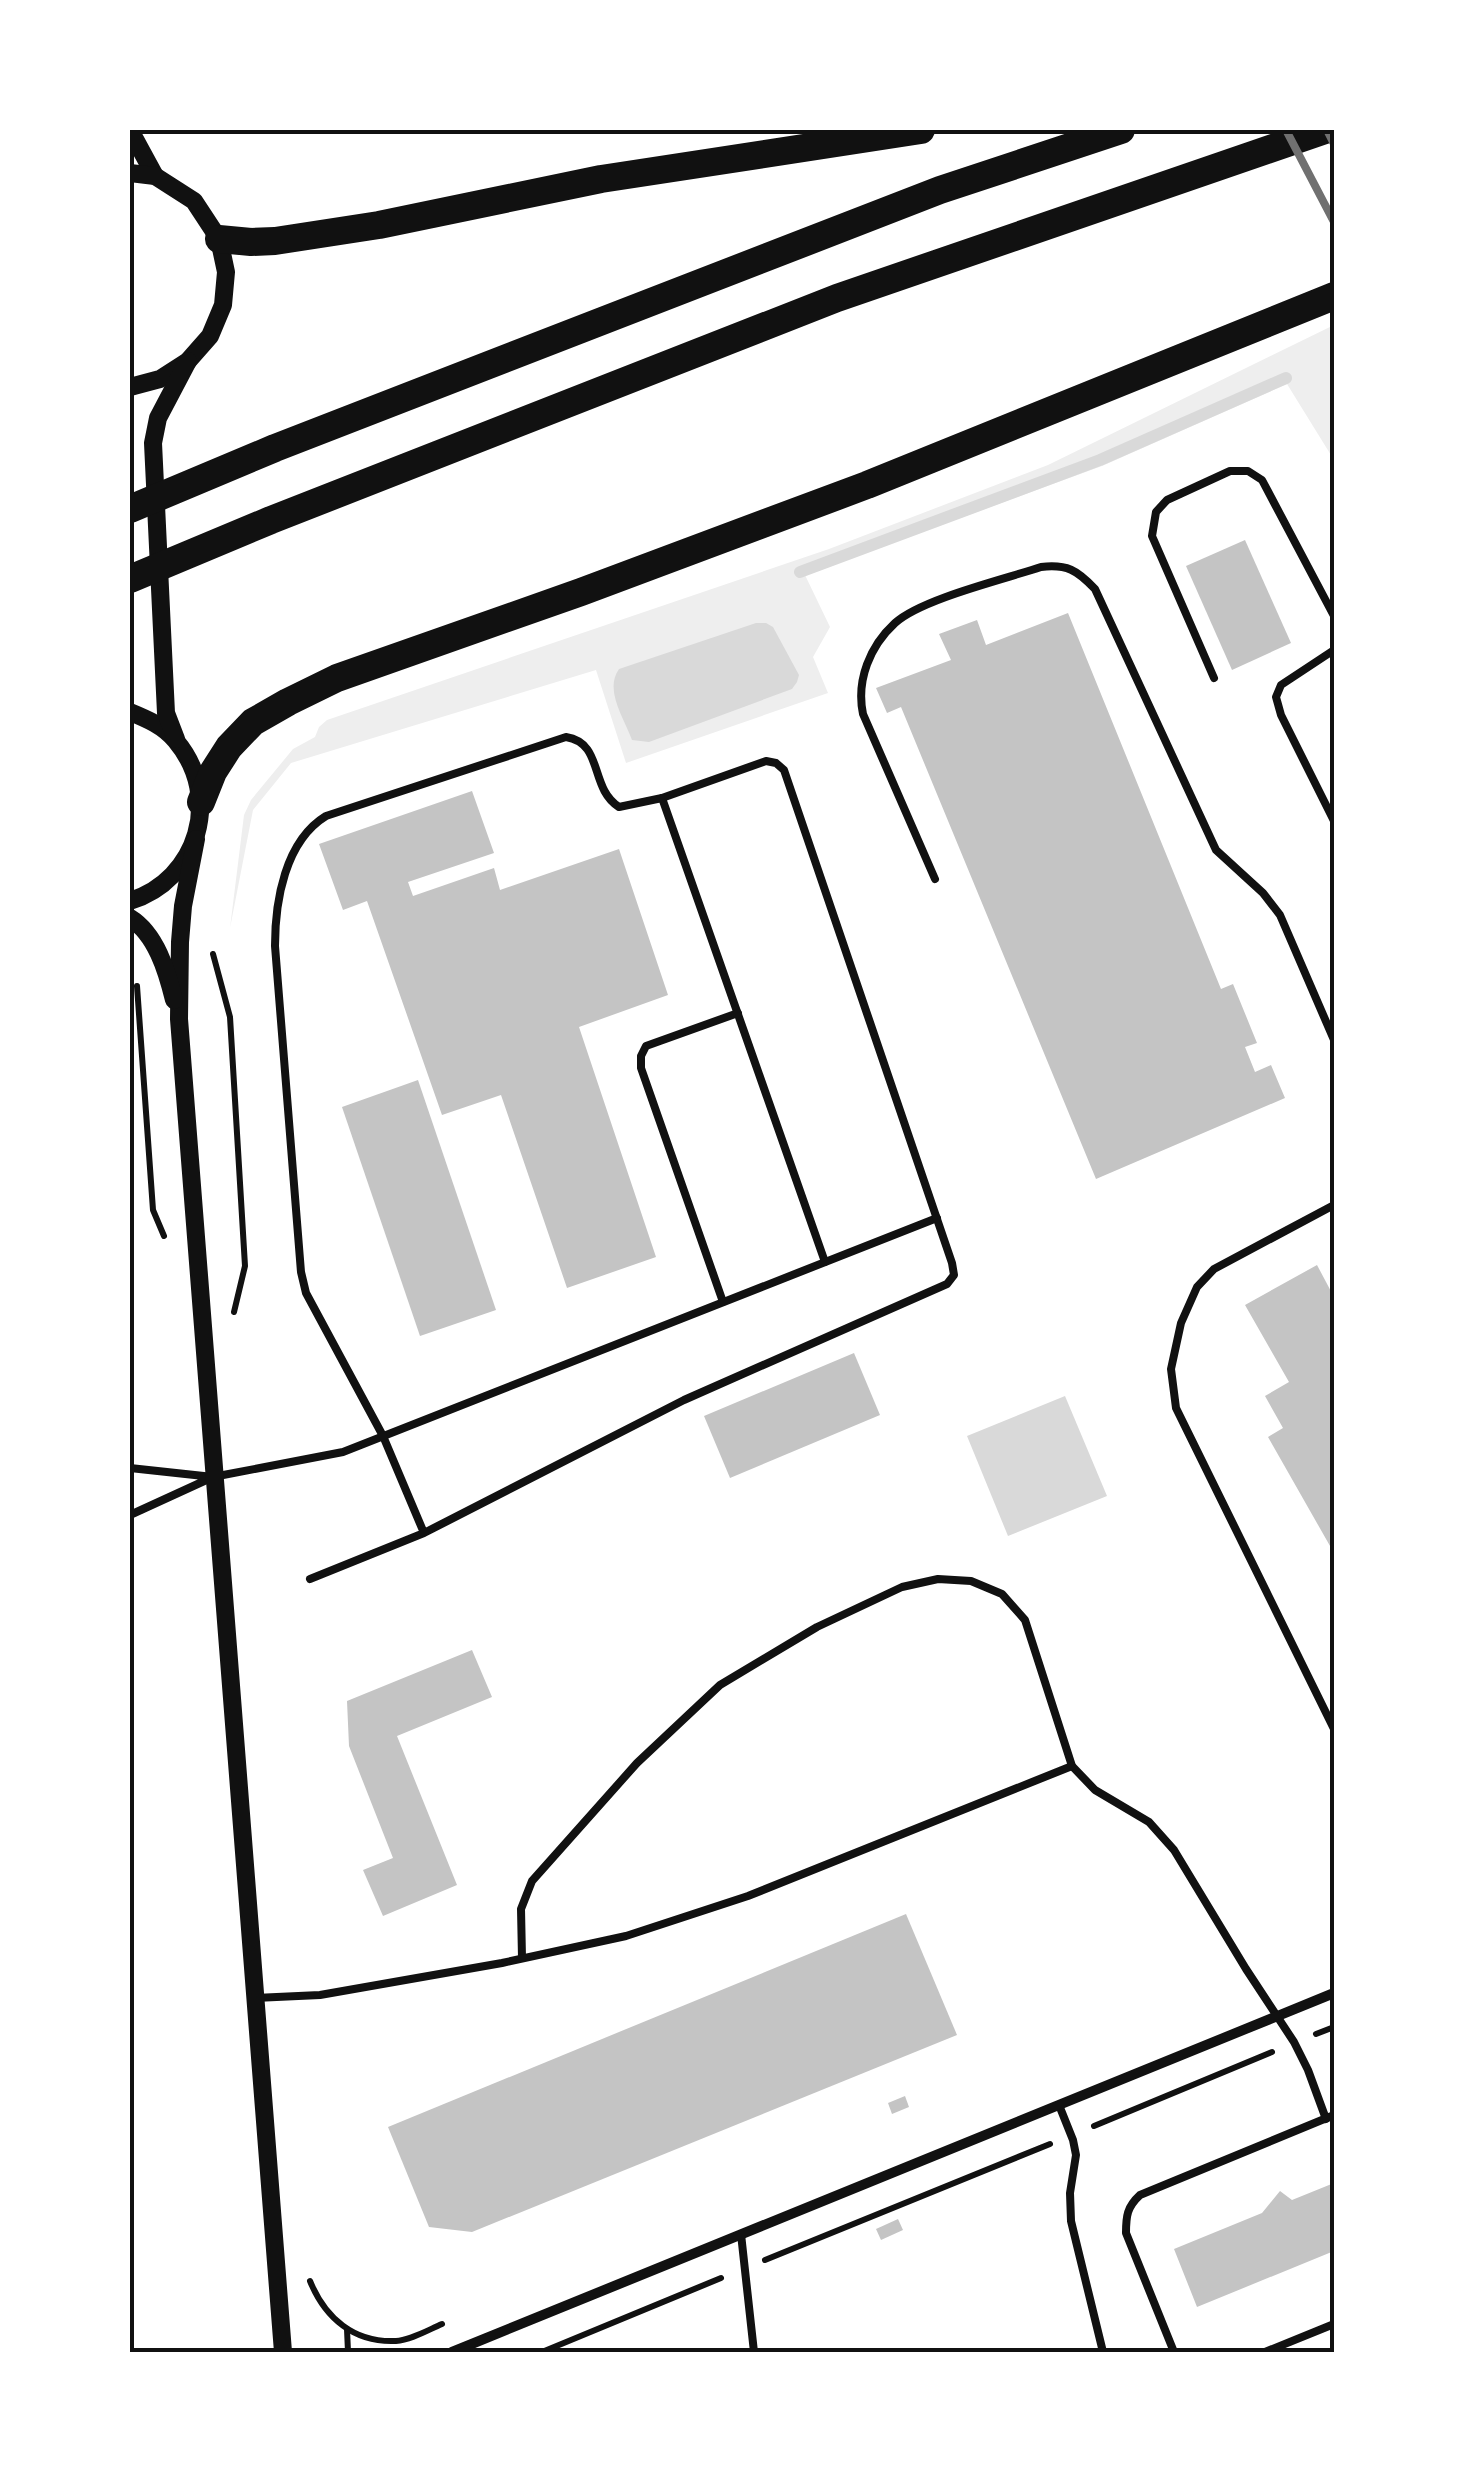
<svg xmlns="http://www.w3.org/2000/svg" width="1464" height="2482" viewBox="0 0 1464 2482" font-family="'Fira Sans Condensed',sans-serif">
	<rect width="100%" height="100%" fill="#fff"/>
	<path fill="#eee" d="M 1334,325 L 1334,460 L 1287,384 L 1102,466 L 805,575 L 830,627 L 813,657 L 828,693 L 626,763 L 596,670 L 291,763 L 253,810 L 230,928 L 244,815 L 251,800 L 293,749 L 315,737 L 319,727 L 327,720 L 829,549 L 1048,465 Z"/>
	<g fill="#d9d9d9">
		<path d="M 756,623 L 766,623 L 773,627 L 799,675 L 797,682 L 792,689 L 649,742 L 632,740 C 624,718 604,690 619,669 Z"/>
		<path d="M 1065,1396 L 1107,1496 L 1008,1536 L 967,1436 Z"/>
	</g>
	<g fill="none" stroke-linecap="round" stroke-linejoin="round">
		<path stroke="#d9d9d9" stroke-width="12" d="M 800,572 L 1100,460 L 1286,378"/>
	</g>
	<g fill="#c4c4c4">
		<path d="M 1245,540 L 1291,643 L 1232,670 L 1186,566 Z"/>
		<path d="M 1068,613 L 1221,989 L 1233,984 L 1257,1043 L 1245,1047 L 1255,1072 L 1271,1065 L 1285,1098 L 1096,1179 L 901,707 L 887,713 L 876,688 L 951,660 L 939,634 L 977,620 L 986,645 Z"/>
		<path d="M 472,791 L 494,853 L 408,882 L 413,896 L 494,868 L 500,890 L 619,849 L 668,995 L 579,1027 L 656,1257 L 567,1288 L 501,1095 L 442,1115 L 367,901 L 343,910 L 319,844 Z"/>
		<path d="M 418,1080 L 496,1310 L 420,1336 L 342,1107 Z"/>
		<path d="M 1317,1265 L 1334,1297 L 1334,1553 L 1268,1437 L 1283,1428 L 1265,1396 L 1289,1382 L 1245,1305 Z"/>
		<path d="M 854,1353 L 880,1415 L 730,1478 L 704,1416 Z"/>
		<path d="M 472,1650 L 492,1697 L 397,1736 L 457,1885 L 383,1916 L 363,1870 L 393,1858 L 349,1746 L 347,1701 Z"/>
		<path d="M 906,1914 L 957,2035 L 472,2232 L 429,2227 L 388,2127 Z"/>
		<path d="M 905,2096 L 909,2107 L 892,2114 L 888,2103 Z"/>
		<path d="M 1334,2183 L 1334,2251 L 1197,2307 L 1174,2249 L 1262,2213 L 1280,2191 L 1292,2200 Z"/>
		<path d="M 898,2219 L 903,2230 L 881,2240 L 876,2229 Z"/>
	</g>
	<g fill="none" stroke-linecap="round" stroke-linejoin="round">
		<g stroke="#111" stroke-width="6">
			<path d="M 213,954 L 230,1017 L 245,1266 L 234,1312"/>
			<path d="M 137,986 L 153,1210 L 164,1236"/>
			<path d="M 1316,2034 L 1334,2027"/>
			<path d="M 1094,2126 L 1272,2052"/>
			<path d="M 765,2260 L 1050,2144"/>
			<path d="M 310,2281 C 325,2318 354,2343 396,2341 C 411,2340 428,2330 442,2324"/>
			<path d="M 347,2329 L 348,2352"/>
			<path d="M 542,2352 L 721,2278"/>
		</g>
		<g stroke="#111" stroke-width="8">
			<path d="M 1334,650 L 1281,685 L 1276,697 L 1281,715 L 1334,821"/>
			<path d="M 1214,678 L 1152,536 L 1156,512 L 1167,500 L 1230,471 L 1248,471 L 1262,480 L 1334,616"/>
			<path d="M 662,798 L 825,1262"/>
			<path d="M 935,879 L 863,714 C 856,680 870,646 895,623 C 921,599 1005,579 1041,567 C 1067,564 1077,570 1095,589 L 1216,850 L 1263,893 L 1280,915 L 1334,1040"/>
			<path d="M 1334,1205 L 1214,1269 L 1197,1287 L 1181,1323 L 1171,1369 L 1176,1408 L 1334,1729"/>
			<path d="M 723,1302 L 641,1068 L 641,1056 L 646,1046 L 738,1013"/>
			<path d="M 130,1468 L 213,1477 L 130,1515"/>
			<path d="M 218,1476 L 343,1452 L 937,1218"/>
			<path d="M 310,1579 L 424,1533 L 684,1400 L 947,1284 L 954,1275 L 952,1263 L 784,770 L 776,763 L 766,761 L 662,798 L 619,807 C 589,788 604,743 566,737 L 326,816 C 285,841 275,901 275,946 L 301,1272 L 306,1293 L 383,1436 L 424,1533"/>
			<path d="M 522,1958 L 521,1909 L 532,1881 L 637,1763 L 720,1685 L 817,1627 L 902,1587 L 938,1579 L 971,1581 L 1002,1594 L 1025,1620 L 1072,1766 L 1095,1790 L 1149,1822 L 1174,1850 L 1246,1969 L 1294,2042 L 1308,2070 L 1326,2119"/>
			<path d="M 255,1998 L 320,1995 L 502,1963 L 626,1936 L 748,1896 L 1072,1766"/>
			<path d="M 1059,2105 L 1073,2140 L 1076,2155 L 1070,2193 L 1071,2221 L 1103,2352"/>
			<path d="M 741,2234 L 754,2352"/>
			<path d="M 1174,2352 L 1126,2233 C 1126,2216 1127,2207 1140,2195 L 1334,2115"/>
			<path d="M 1265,2352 L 1334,2324"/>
		</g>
		<path stroke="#111" stroke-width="10" d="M 452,2352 L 1334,1993"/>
		<g stroke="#111" stroke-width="18">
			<path d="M 130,130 L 155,176"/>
			<path d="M 130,173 L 155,176 L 194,201 L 219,239 L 226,272 L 223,305 L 210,336 L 188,361 L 160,379 L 130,387"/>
			<path d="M 130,712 C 147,719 164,726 176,741 C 223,797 198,880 130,901"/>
			<path d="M 176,739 L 166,713 L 153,443 L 158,418 L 188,361"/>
			<path d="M 196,839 L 183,906 L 180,942 L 179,1019 L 283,2352"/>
			<path d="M 130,918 C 156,934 167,971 174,1000"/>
		</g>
		<g stroke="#111" stroke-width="28">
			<path d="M 219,239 L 251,242 L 275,241 L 379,225 L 601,179 L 921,130"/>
			<path d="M 130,509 L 275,448 L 940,190 L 1121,130"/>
			<path d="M 130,579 L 271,520 L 837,298 L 1325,130"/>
			<path d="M 201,802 L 213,772 L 229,747 L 253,722 L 288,702 L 337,678 L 581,592 L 867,485 L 1334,296"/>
		</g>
		<g stroke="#707070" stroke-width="8">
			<path d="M 1286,130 L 1334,222"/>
			<path d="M 1327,130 L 1334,144"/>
		</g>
	</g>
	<rect width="1464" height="2482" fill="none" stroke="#ffffff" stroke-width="265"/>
	<rect x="132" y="132" width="1200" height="2218" fill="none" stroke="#111" stroke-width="4"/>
</svg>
